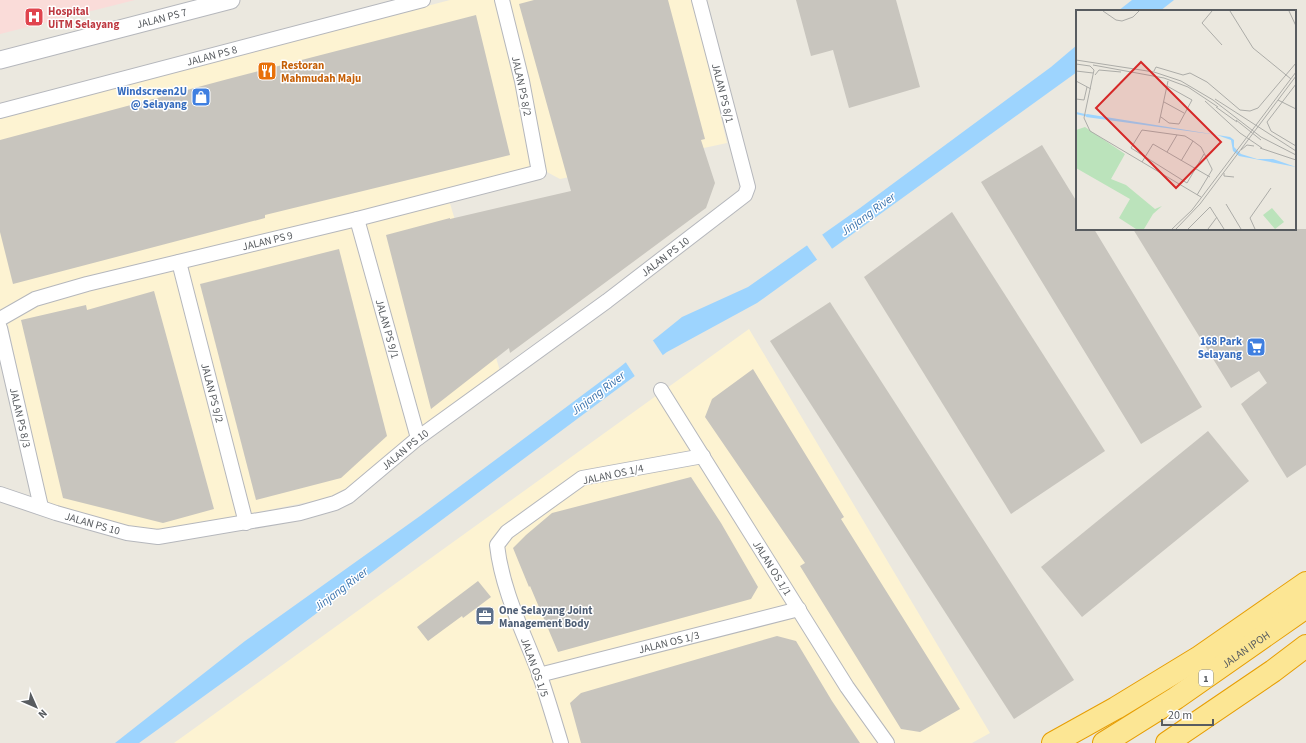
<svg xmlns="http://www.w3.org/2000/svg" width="1306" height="743" viewBox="0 0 1306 743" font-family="'Source Sans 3',sans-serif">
	<rect width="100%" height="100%" fill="#ebe8df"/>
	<g fill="#fdf3d2">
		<path d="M 450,0 L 693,0 L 727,143 L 560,179 L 545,171 L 446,190 L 500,371 L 347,491 L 329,498 L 162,531 L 127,526 L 46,503 L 5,311 L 0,312 L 0,117 Z"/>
		<path d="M 749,329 L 990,733 L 972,743 L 174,743 Z"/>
	</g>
	<path fill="#fadcd9" d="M 0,0 L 135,0 L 0,34 Z"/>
	<g fill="#9dd4fe">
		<path d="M 1132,0 L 1174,0 L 1160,11 L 1118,11 Z"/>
		<path d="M 1077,45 L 1077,72 L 757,303 L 667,352 L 258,657 L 139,743 L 115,743 L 245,641 L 420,516 L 620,367 L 682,317 L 748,287 L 860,208 L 1051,67 Z"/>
	</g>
	<g fill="#ebe8df">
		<path d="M 821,233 L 833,250 L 818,261 L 806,244 Z"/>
		<path d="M 652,339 L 664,357 L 636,378 L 625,361 Z"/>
	</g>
	<g fill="#c8c5be">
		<path d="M 534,0 L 668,0 L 705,139 L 701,140 L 715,183 L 706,208 L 510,353 L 509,348 L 431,409 L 386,235 L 450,218 L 450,219 L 571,191 L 519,4 Z"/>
		<path d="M 796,0 L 896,0 L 920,87 L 849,108 L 833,50 L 811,56 Z"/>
		<path d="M 476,15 L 510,155 L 265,215 L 265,218 L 13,284 L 0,232 L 0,140 L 228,79 Z"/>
		<path d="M 1042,145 L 1077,202 L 1077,229 L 1094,229 L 1202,407 L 1141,444 L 981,182 Z"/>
		<path d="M 952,212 L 1105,451 L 1011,514 L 864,277 Z"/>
		<path d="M 1133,229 L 1306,229 L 1306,465 L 1287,478 L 1241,404 L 1267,383 L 1259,371 L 1231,388 Z"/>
		<path d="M 339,249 L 387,436 L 341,478 L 256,500 L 200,284 Z"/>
		<path d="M 154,291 L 214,509 L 163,523 L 63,498 L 21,320 L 86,305 L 87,310 Z"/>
		<path d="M 830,302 L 1074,680 L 1014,719 L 770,341 Z"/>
		<path d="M 753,369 L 844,517 L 841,519 L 960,709 L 920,732 L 901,729 L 800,566 L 805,563 L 705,417 L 712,399 Z"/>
		<path d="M 1208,431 L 1249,481 L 1082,617 L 1041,567 Z"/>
		<path d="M 691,477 L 721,523 L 758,587 L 751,599 L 558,652 L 530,586 L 529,587 L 513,548 L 526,535 L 552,513 Z"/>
		<path d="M 478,581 L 491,597 L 463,618 L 462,616 L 428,641 L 417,627 Z"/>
		<path d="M 777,636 L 796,641 L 832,701 L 860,743 L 581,743 L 570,703 L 581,693 Z"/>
	</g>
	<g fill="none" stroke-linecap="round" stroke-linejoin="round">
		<g stroke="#b5b7bc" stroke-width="16">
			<g id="minor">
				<path id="s1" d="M 0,111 L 423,0"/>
				<path id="s2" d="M 357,219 L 418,438"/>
				<path id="s3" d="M 179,262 L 246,523"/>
				<path id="s4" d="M 0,319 L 35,299 L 87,284 L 357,219 L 539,172 L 522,81 L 502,0"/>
				<path id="s5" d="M 0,328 L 41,507"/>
				<path id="s6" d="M 661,390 L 847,687 L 887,743"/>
				<path id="s7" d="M 0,494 L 56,513 L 127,533 L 158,537 L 300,513 L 335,503 L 349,496 L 418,438 L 607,301 L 745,195 L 748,187 L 699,0"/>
				<path id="s8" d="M 539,675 L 799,609"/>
				<path d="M 561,743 C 554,720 547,696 539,673 C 523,631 502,590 497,545 L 507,532 L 582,478 L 703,456"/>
			</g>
		</g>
		<g stroke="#b5b7bc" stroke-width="19">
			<g id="tertiary">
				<path id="s9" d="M 0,60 L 231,0"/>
			</g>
		</g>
		<g stroke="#e79e03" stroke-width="24">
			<g id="trunk">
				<path d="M 1053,743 L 1116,708 L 1198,658 L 1306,583"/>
				<path id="s10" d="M 1104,743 L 1176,698 L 1306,607"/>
				<path d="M 1167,743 L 1273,671 L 1306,646"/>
			</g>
		</g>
		<use href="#minor" stroke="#fff" stroke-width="14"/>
		<use href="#tertiary" stroke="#fff" stroke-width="17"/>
		<use href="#trunk" stroke="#fce694" stroke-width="22"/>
	</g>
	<defs>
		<g id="hospital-square" transform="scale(1)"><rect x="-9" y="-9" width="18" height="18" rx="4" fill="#e0444e" stroke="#fff"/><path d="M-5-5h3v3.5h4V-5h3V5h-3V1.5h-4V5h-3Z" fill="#fff"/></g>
		<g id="restaurant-square" transform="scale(1)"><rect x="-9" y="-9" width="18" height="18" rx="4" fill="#e8710a" stroke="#fff"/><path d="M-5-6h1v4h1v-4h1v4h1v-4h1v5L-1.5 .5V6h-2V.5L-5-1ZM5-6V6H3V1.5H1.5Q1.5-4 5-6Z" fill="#fff"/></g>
		<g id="shop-square" transform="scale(1)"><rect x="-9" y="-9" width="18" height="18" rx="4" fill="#3f7fe0" stroke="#fff"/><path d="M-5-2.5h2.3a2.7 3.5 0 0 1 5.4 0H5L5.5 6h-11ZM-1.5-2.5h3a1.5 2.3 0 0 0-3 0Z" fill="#fff"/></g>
		<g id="supermarket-square" transform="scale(1)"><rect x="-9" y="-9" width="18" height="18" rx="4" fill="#3f7fe0" stroke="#fff"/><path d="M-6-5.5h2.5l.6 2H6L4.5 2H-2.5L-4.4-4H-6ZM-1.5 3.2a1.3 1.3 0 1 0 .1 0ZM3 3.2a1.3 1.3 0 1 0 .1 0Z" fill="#fff"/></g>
		<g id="office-square" transform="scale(1)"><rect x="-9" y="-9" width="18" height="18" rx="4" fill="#5c6f8a" stroke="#fff"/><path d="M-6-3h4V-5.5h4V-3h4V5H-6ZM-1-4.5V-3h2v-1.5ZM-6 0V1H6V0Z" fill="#fff"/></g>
	</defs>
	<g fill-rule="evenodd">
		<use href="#hospital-square" x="34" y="17"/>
		<use href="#restaurant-square" x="267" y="71"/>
		<use href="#shop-square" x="201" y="97"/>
		<use href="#supermarket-square" x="1256" y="347"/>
		<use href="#office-square" x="485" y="616"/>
	</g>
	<g text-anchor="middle" stroke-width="3" stroke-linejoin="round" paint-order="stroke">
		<rect fill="#fff" stroke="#8a8d90" stroke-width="1" x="1199" y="670" width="14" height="16" rx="3"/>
		<g font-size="10" font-weight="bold" fill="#585c60">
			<text x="1206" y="682">1</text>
		</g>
		<g font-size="11" font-weight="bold" fill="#be3a42" stroke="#fff" text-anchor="start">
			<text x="48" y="15">Hospital<tspan x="48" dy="13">UiTM Selayang</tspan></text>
		</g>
		<g font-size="11" fill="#585c60" stroke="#fff">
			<text dy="4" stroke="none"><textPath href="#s9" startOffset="167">JALAN PS 7</textPath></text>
			<text dy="4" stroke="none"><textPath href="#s1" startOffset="219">JALAN PS 8</textPath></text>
			<text transform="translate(522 86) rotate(78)" y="4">JALAN PS 8/2</text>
			<text transform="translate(723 93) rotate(76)" y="4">JALAN PS 8/1</text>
			<text dy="4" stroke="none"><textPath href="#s4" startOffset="280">JALAN PS 9</textPath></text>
			<text dy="4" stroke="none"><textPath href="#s7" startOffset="757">JALAN PS 10</textPath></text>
			<text dy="4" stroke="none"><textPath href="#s2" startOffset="114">JALAN PS 9/1</textPath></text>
			<text dy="4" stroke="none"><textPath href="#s3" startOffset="135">JALAN PS 9/2</textPath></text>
			<text dy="4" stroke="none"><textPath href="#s5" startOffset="92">JALAN PS 8/3</textPath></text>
			<text dy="4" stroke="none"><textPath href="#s7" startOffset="433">JALAN PS 10</textPath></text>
			<text transform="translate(613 474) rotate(-12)" y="4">JALAN OS 1/4</text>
			<text dy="4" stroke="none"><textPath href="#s7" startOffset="97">JALAN PS 10</textPath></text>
			<text dy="4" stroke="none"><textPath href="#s6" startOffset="210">JALAN OS 1/1</textPath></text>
			<text dy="4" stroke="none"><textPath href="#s8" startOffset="134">JALAN OS 1/3</textPath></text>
			<text dy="4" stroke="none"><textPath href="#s10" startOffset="170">JALAN IPOH</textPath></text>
			<text transform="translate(535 667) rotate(70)" y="4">JALAN OS 1/5</text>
		</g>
		<g font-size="11" font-weight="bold" fill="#c56008" stroke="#fff" text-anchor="start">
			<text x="281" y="69">Restoran<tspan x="281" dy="13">Mahmudah Maju</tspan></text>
		</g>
		<g font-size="11" font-weight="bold" fill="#366cbe" stroke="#fff" text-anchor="end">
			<text x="187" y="95">Windscreen2U<tspan x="187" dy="13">@ Selayang</tspan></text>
			<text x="1242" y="345">168 Park<tspan x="1242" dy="13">Selayang</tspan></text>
		</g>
		<g font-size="11" font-weight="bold" fill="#4e5e75" stroke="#fff" text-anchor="start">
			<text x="499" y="614">One Selayang Joint<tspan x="499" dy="13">Management Body</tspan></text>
		</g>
		<g font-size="12" font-style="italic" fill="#3c74ae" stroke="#fff">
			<text transform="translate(868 214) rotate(-36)" y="4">Jinjang River</text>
			<text transform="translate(598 393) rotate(-37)" y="4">Jinjang River</text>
			<text transform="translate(341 589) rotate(-37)" y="4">Jinjang River</text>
		</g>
	</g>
	<g transform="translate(1076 10)">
		<rect width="220" height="220" fill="#ebe8df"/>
		<path d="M 9,117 L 49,144 L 35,169 L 50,175 L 79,199 L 86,196 L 77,204 L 68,219 L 60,219 L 43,208 L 54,189 L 0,158 L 0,120 ZM 196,198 L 208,212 L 199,219 L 187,205 Z" fill="#bbe3bb"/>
		<path d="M 11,104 L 154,127 L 158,130 L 158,137 L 165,144 L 181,149 L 197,149 L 220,157 L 163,146 L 157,141 L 155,130 L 141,125 L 10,107 Z" fill="#9dd4fe"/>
		<path fill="none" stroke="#9dd4fe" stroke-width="2" d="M 0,103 L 13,106"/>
		<path fill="none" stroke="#acaca8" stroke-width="1" d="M 27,1 L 40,10 L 46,11 L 57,7 L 63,1M 136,1 L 126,13 L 146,35M 154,1 L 177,38 L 215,69M 213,1 L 220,16M 0,50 L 78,62 L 105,71 L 137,90 L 185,127 L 220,145M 0,54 L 14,56 L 18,60 L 8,108 L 14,121 L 125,187M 17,55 L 88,68 L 112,77 L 142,97M 0,61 L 17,63M 78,61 L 80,57 L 107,65 L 114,63 L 131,72 L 164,100 L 174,101 L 182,98 L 220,53M 19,65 L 23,60 L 45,62M 0,71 L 15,79M 220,74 L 191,112 L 195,121 L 220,136M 0,89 L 8,90 L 11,77M 139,89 L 220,141M 202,90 L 220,99M 129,91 L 164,123 L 186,138M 88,92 L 108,103M 140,97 L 161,112M 85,107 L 93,113 L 103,114 L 116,90 L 91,76M 160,110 L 185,130M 83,113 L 92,71M 184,138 L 220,150M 165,140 L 171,135 L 178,136M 91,142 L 101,125M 105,151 L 117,131M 66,152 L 77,134 L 134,167M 148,163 L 148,166 L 158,167M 121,185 L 136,160 L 136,159 L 125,137 L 117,131 L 109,126 L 66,120 L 55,138 L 111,173 L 128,144M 150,194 L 165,219M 96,219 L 116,200 L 220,62M 100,219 L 124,194 L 220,66M 112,219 L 134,197 L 148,219M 132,219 L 141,207M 179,219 L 174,208 L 195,178"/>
		<path fill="#d62828" fill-opacity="0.15" stroke="#d62828" stroke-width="2" d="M 65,52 L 145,132 L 100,178 L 20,98 Z"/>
		<rect width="220" height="220" fill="none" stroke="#585c60" stroke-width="2"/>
	</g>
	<g transform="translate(36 707) rotate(135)" stroke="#ffffff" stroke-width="3" paint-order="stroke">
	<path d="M0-3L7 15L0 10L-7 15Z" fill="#585c60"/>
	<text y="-6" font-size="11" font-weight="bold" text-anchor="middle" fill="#585c60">N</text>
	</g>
	<path d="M1162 719v6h51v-6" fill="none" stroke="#585c60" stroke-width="2"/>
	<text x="1168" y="719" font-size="12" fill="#585c60" stroke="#ffffff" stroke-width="3" paint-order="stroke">20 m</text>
</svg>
